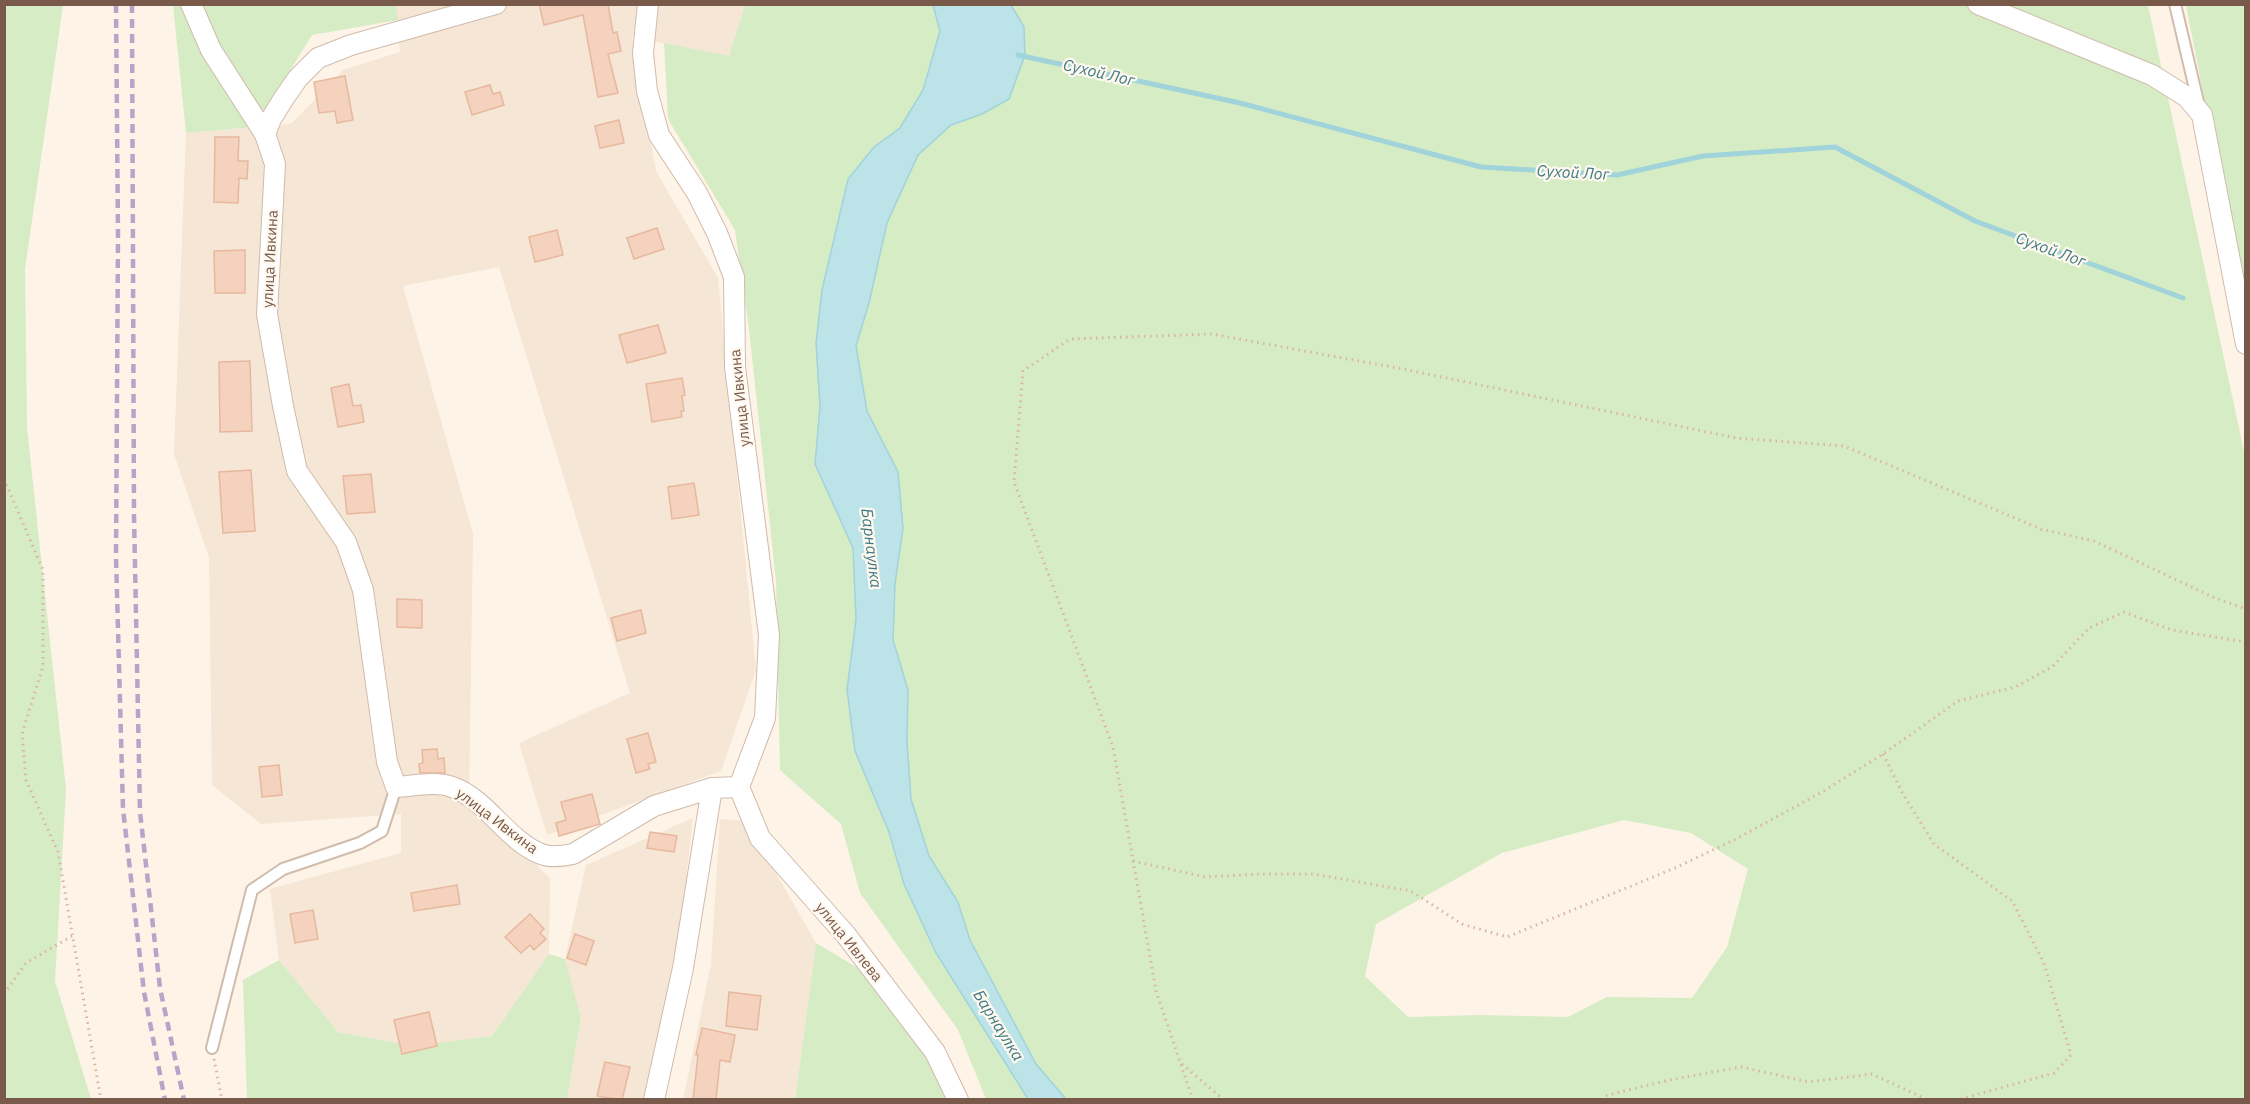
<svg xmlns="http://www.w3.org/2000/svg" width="2250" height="1104" viewBox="0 0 2250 1104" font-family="'IBM Plex Sans',sans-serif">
	<rect width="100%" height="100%" fill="#fdf4e7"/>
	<g fill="#f5e6d5">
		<path d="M 396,5 L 745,5 L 729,56 L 632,37 L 656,171 L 718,278 L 756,670 L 721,771 L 547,835 L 519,743 L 630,693 L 499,267 L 403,286 L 473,534 L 469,799 L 550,878 L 549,954 L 492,1036 L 413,1046 L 338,1032 L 279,960 L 270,889 L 401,853 L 401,814 L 261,824 L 212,785 L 209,558 L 174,454 L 186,133 L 291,124 L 343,70 L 400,52 Z"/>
		<path d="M 693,818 L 676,969 L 651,1099 L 567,1099 L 581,1019 L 565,959 L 586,865 Z"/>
		<path d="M 720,819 L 746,821 L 816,943 L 795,1099 L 683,1100 L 711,964 Z"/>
	</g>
	<g fill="#d6ecc5" fill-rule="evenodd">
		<path d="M 5,4 L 63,4 L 63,6 L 25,269 L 27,428 L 66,789 L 55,981 L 91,1099 L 5,1099 Z"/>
		<path d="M 173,5 L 396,5 L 398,20 L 312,35 L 255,127 L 186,133 Z"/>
		<path d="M 745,5 L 933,5 L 940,31 L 923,90 L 900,128 L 874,147 L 848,179 L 822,290 L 816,343 L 820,406 L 815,464 L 853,548 L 856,619 L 847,690 L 904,884 L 936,953 L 1028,1099 L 986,1099 L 958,1030 L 860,893 L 841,824 L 780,770 L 776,581 L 749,329 L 735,230 L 668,119 L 664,43 L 729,56 Z"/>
		<path d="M 1011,5 L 2148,5 L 2245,456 L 2245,1099 L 1066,1099 L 1036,1064 L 970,940 L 958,902 L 929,856 L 911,799 L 907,742 L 908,690 L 893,640 L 895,584 L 903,528 L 898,472 L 867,411 L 856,346 L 869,303 L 887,223 L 918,155 L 951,125 L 982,114 L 1024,27 ZM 1624,820 L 1691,833 L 1748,869 L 1727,947 L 1692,998 L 1607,997 L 1568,1017 L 1479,1015 L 1408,1017 L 1365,976 L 1376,924 L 1502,853 Z"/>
		<path d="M 2186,5 L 2245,5 L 2245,309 Z"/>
		<path d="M 816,943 L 863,971 L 942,1066 L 956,1100 L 795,1100 Z"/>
		<path d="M 549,954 L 565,959 L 581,1018 L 567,1099 L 247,1099 L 243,980 L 279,960 L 338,1032 L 413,1046 L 492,1036 Z"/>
	</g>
	<path fill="#bbe3e8" stroke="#a0d3da" stroke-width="1.5" d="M 933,5 L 1011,5 L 1024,27 L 1025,55 L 1009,99 L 982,114 L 951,125 L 918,155 L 887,223 L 869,303 L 856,346 L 867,411 L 898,472 L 903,528 L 895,584 L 893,640 L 908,690 L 907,742 L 911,799 L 929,856 L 958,902 L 970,940 L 1036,1064 L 1066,1099 L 1028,1099 L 936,953 L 904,884 L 889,832 L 855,751 L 847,690 L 856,619 L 853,548 L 815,464 L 820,406 L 816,343 L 822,290 L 848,179 L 874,147 L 900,128 L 923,90 L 940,31 Z"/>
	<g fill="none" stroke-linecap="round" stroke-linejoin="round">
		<path stroke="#a0d3da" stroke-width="5" d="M 1018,55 L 1240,103 L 1481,167 L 1617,175 L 1703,156 L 1835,147 L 1975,221 L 2183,298"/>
	</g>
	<g fill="#f4d2be" stroke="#e7b89e" stroke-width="1.5">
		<path d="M 539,4 L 608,4 L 613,33 L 617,32 L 621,51 L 608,54 L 618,93 L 598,97 L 583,15 L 544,25 Z"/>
		<path d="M 345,76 L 353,120 L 337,123 L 335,111 L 319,113 L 314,82 Z"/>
		<path d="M 490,85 L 493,94 L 500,92 L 504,105 L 472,115 L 465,92 Z"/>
		<path d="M 619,120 L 624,143 L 600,148 L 595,126 Z"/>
		<path d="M 215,137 L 239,137 L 238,161 L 248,161 L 247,179 L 239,178 L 238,203 L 214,202 Z"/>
		<path d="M 657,228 L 664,249 L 634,259 L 627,238 Z"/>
		<path d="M 557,230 L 563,255 L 535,262 L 529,237 Z"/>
		<path d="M 245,250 L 245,293 L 215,293 L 214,251 Z"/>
		<path d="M 658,325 L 666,353 L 627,363 L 619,335 Z"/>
		<path d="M 250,361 L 252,431 L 220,432 L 219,362 Z"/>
		<path d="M 682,378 L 685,395 L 682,396 L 684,411 L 681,411 L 682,417 L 652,422 L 646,384 Z"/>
		<path d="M 349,384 L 353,406 L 361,405 L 364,422 L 338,427 L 331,388 Z"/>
		<path d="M 251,470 L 255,531 L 223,533 L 219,472 Z"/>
		<path d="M 371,474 L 375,512 L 347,514 L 343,476 Z"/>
		<path d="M 694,483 L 699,515 L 672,519 L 668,487 Z"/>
		<path d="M 397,599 L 422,600 L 422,628 L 397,627 Z"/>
		<path d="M 641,610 L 646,633 L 617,641 L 611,618 Z"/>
		<path d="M 648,733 L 656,762 L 648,764 L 650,769 L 636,773 L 627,739 Z"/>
		<path d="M 437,749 L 438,759 L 444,758 L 445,773 L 420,773 L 419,764 L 423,763 L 422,750 Z"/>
		<path d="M 279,765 L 282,795 L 262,797 L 259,767 Z"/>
		<path d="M 592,794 L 600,824 L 559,836 L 556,823 L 566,820 L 561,802 Z"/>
		<path d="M 650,832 L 677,836 L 674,852 L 647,848 Z"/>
		<path d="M 457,885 L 460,904 L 414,911 L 411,893 Z"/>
		<path d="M 313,910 L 318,939 L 295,943 L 290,914 Z"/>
		<path d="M 530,914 L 544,929 L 540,933 L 546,939 L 534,950 L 530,945 L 521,953 L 505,937 Z"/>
		<path d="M 575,934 L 594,941 L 586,965 L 567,958 Z"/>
		<path d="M 729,992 L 761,996 L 757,1030 L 726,1026 Z"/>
		<path d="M 429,1012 L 437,1046 L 402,1054 L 394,1020 Z"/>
		<path d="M 702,1028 L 735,1035 L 730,1062 L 720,1060 L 716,1100 L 693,1100 L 698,1055 L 696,1055 Z"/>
		<path d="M 605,1062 L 630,1067 L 622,1100 L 597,1096 Z"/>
	</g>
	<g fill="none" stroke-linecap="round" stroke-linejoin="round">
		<g stroke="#d0bbac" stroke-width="14">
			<g id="service">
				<path d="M 2175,4 L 2199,106"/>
				<path d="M 212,1048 L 252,890 L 283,869 L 360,843 L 382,831 L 396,787"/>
			</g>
		</g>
		<g stroke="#d0bbac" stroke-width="22">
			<g id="minor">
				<path d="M 191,4 L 211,50 L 265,134"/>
				<path d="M 496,4 L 351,45 L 318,58 L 298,78 L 284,98 L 271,119 L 265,134 L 275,164 L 267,314 L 283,406 L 297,471 L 346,542 L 363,590 L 387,762 L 396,787 C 413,786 436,781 452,787 C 487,799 506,840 541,854 C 551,858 563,856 573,854 L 654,806 L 712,788 L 739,787"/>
				<path d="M 648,4 L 643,53 L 647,91 L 659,135 L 697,193 L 717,233 L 734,277 L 735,367 L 769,635 L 765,718 L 739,787"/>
				<path d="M 1978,4 L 2152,75 L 2187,97 L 2202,115 L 2246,344"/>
				<path d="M 739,787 L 760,838 L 846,935 L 935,1052 L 958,1100"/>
				<path d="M 654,1100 L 683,968 L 712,788"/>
			</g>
		</g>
		<g stroke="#d9b5a1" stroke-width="3" stroke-dasharray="1.5 4.5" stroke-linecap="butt">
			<path d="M 4,479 L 43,570 L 43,666 L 22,734 L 26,780 L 58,852 L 101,1100"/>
			<path d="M 1883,754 L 1903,794 L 1934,844 L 2012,901 L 2044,963 L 2071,1055 L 2054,1073 L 1957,1100"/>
			<path d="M 1133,861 L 1205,877 L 1260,874 L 1313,874 L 1411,891 L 1462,924 L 1507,937 L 1675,868 L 1736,839 L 1822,792 L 1883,754 L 1958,701 L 2015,687 L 2052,667 L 2089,628 L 2124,612 L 2172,630 L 2246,642"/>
			<path d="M 4,994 L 26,963 L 72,936"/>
			<path d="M 214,1059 L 222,1100"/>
			<path d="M 1182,1064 L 1224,1100"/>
			<path d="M 1193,1100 L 1156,991 L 1113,747 L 1014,482 L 1023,371 L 1070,339 L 1212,334 L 1403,369 L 1736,438 L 1844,446 L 2041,529 L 2094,541 L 2215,598 L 2246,609"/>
			<path d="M 1604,1100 L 1604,1096 L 1669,1080 L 1741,1067 L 1809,1082 L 1872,1074 L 1928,1100"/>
		</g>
		<use href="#service" stroke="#fff" stroke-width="10"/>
		<use href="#minor" stroke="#fff" stroke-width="20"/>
		<g stroke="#b7a4c8" stroke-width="4.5" stroke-dasharray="9 6" stroke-linecap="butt">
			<path d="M 116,4 L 118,236 L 116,557 L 123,809 L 144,992 L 165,1100"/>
			<path d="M 132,4 L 134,516 L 140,812 L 160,988 L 184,1100"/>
		</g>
	</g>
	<g text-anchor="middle" stroke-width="4.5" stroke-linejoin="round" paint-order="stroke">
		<g font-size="15" fill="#78594a" stroke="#fff8ef">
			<text transform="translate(270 259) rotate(-87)" y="5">улица Ивкина</text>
			<text transform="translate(740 398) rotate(-96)" y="5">улица Ивкина</text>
			<text transform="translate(497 821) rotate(37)" y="5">улица Ивкина</text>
			<text transform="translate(849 942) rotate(51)" y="5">улица Ивлева</text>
		</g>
		<g font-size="16" font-style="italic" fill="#3f7b85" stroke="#fff8ef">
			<text transform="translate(1099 72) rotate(13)" y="6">Сухой Лог</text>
			<text transform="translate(1573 172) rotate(3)" y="6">Сухой Лог</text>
			<text transform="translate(2051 249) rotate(20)" y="6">Сухой Лог</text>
			<text transform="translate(872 548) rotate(83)" y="6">Барнаулка</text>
			<text transform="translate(999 1025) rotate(58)" y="6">Барнаулка</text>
		</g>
	</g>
	<rect width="2250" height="1104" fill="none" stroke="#78594a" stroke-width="12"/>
</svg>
